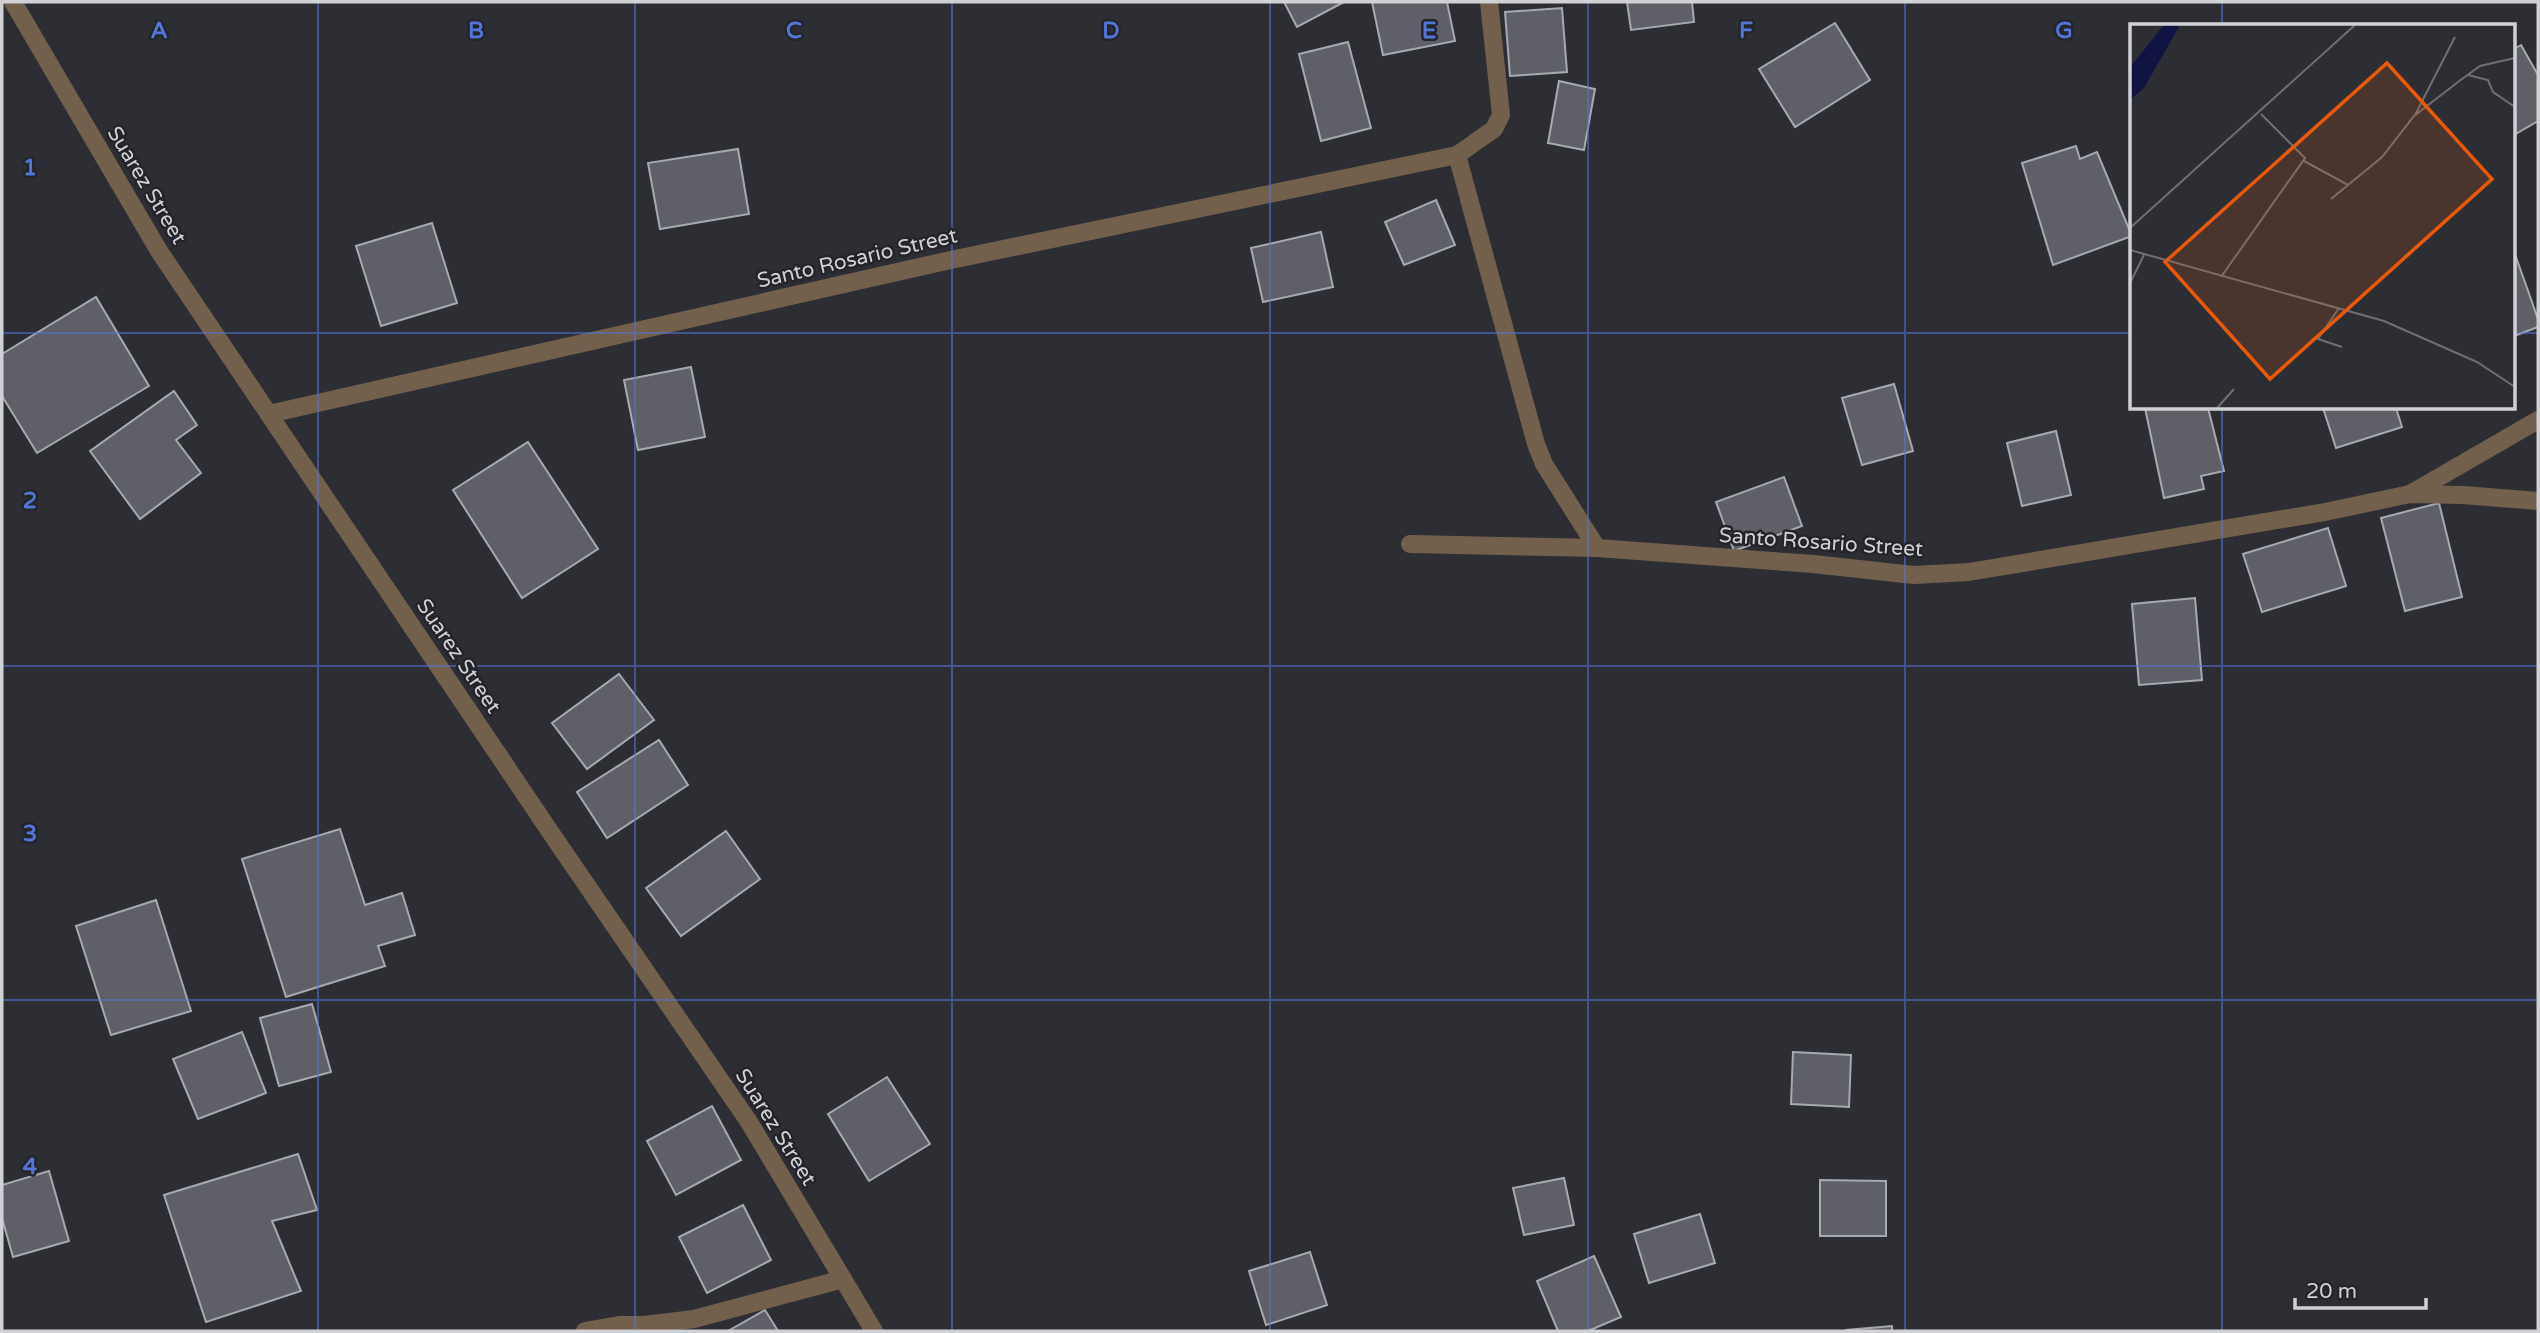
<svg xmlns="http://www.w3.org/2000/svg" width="2540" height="1333" viewBox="0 0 2540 1333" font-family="'Varela Round',sans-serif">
	<rect width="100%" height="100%" fill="#2d2e34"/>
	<g fill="#5f6067" stroke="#a7a9b0" stroke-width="2">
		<path d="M 1284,2 L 1344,2 L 1297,27 Z"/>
		<path d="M 1372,2 L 1447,2 L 1455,41 L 1383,55 Z"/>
		<path d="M 1627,2 L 1692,2 L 1694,22 L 1631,30 Z"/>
		<path d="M 1562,8 L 1567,72 L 1510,76 L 1505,12 Z"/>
		<path d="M 1835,23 L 1870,80 L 1795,127 L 1759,69 Z"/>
		<path d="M 1348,42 L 1371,128 L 1321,141 L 1299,54 Z"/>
		<path d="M 2521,45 L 2538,75 L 2538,121 L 2514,135 L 2514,49 Z"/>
		<path d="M 1559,81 L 1595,89 L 1584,150 L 1548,143 Z"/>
		<path d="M 2076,146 L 2080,159 L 2097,152 L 2132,236 L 2053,265 L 2022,163 Z"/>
		<path d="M 738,149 L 749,214 L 660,229 L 648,163 Z"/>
		<path d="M 1436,200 L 1455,245 L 1404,265 L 1385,222 Z"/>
		<path d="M 432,223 L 457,303 L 381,326 L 356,246 Z"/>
		<path d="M 1321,232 L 1333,287 L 1263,302 L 1251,248 Z"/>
		<path d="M 2516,257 L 2538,319 L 2538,327 L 2514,336 L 2514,258 Z"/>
		<path d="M 96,297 L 149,386 L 37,453 L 2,396 L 2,354 Z"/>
		<path d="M 691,367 L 705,437 L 638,450 L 624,380 Z"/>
		<path d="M 1894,384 L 1913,451 L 1862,465 L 1842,398 Z"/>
		<path d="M 174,391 L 197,425 L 176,440 L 201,473 L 140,519 L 90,451 Z"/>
		<path d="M 2145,408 L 2208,408 L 2224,471 L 2201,476 L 2204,489 L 2164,498 Z"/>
		<path d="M 2323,408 L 2396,408 L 2402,427 L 2336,448 Z"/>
		<path d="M 2056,431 L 2071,495 L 2022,506 L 2007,443 Z"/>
		<path d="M 528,442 L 598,549 L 522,598 L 453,490 Z"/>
		<path d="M 1784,477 L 1802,526 L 1734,551 L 1716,502 Z"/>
		<path d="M 2439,503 L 2462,597 L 2405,611 L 2381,518 Z"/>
		<path d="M 2328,528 L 2346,586 L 2262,612 L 2243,554 Z"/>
		<path d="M 2195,598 L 2202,680 L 2139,685 L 2132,604 Z"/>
		<path d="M 619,674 L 654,720 L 587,769 L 552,723 Z"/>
		<path d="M 659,740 L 688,785 L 607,838 L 577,792 Z"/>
		<path d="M 340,829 L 365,905 L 402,893 L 415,935 L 378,946 L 385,966 L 286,997 L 242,859 Z"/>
		<path d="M 726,831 L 760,879 L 681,936 L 646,888 Z"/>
		<path d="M 156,900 L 191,1011 L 111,1035 L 76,926 Z"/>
		<path d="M 312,1004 L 331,1072 L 279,1086 L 260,1018 Z"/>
		<path d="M 242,1032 L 266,1093 L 198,1119 L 173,1059 Z"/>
		<path d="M 1793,1052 L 1851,1055 L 1849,1107 L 1791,1104 Z"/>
		<path d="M 887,1077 L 930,1144 L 869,1181 L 828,1114 Z"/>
		<path d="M 712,1106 L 741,1160 L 676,1195 L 647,1141 Z"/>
		<path d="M 298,1154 L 317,1210 L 272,1221 L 301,1291 L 206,1322 L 164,1195 Z"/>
		<path d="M 49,1171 L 69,1241 L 13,1257 L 2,1218 L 2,1185 Z"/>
		<path d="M 1564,1178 L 1574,1225 L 1524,1235 L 1513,1188 Z"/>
		<path d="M 1820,1180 L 1886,1181 L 1886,1236 L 1820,1236 Z"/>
		<path d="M 743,1205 L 771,1260 L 707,1293 L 679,1237 Z"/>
		<path d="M 1700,1214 L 1715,1263 L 1649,1283 L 1634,1234 Z"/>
		<path d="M 1310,1252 L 1327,1305 L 1266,1325 L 1249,1271 Z"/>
		<path d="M 1594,1256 L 1621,1317 L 1588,1331 L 1558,1331 L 1537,1281 Z"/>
		<path d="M 765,1310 L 778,1331 L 728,1331 Z"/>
		<path d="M 1892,1326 L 1892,1331 L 1846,1331 L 1846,1330 Z"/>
	</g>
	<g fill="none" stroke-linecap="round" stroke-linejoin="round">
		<g stroke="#73604c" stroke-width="18">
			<path d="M 1457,155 L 1536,444 L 1544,464 L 1597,548 L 1813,564 L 1914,575 L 1969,572 L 2325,512 L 2410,494 L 2463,495 L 2538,501"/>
			<path d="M 269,414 L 946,261 L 1457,155 L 1494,129 L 1501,115 L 1489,2"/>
			<path d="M 2410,494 L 2538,420"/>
			<path d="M 1410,544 L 1597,548"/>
			<path d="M 585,1331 L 619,1325 L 644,1325 L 694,1319 L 843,1279"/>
		</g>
		<path stroke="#73604c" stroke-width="18" d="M 13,2 L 159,251 L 553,836 L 749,1122 L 874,1331"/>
	</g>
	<path fill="none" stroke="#5375d7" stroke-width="2" stroke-opacity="0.55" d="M 318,2 L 318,1331M 635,2 L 635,1331M 952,2 L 952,1331M 1270,2 L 1270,1331M 1588,2 L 1588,1331M 1905,2 L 1905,1331M 2222,2 L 2222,26M 2,333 L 2132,333M 2514,333 L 2538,333M 2222,408 L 2222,1331M 2,666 L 2538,666M 2,1000 L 2538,1000"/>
	<g text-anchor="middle" stroke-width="5" stroke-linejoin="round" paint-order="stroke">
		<g font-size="21" fill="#d0d1d5" stroke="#23252a">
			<text transform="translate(147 185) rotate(59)" y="7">Suarez Street</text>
			<text transform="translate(857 258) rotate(-13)" y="7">Santo Rosario Street</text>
			<text transform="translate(1821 542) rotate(4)" y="7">Santo Rosario Street</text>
			<text transform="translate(459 656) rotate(56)" y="7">Suarez Street</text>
			<text transform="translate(776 1127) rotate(58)" y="7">Suarez Street</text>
		</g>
	</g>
	<g transform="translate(2130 24)">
		<rect width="385" height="385" fill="#2d2e34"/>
		<path d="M 34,1 L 50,1 L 14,64 L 0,76 L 0,43 Z" fill="#111442"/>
		<path fill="none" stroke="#6e6f74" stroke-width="2" d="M 338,51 L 358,56 L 363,68 L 385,83M 285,91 L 325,13M 174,137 L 218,161 L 252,133 L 284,92 L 328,58 L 350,42 L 385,34M 201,175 L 218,161M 0,204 L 225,1M 0,226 L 254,297 L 347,338 L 385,363M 91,253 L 175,134 L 131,90M 0,259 L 14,231M 209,284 L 188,315 L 212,323M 87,384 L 104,365"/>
		<path fill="#e8590c" fill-opacity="0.15" stroke="#e8590c" stroke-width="3.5" d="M 257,39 L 362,155 L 140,355 L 35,238 Z"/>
		<rect width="385" height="385" fill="none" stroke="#d0d1d5" stroke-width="3.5"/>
	</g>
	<g font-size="23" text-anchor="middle" font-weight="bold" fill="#5375d7" stroke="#23252a" stroke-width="5" stroke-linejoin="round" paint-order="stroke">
		<text x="159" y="38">A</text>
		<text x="476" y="38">B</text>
		<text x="794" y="38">C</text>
		<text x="1111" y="38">D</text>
		<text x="1429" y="38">E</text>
		<text x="1746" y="38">F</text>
		<text x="2064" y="38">G</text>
		<text x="30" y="175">1</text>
		<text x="30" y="508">2</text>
		<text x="30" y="841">3</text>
		<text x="30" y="1174">4</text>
	</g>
	<rect width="2540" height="1333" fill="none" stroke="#d0d1d5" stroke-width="7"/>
	<path d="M2295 1298v10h131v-10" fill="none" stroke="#d0d1d5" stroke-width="3.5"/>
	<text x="2306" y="1298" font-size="21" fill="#d0d1d5" stroke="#23252a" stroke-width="5" paint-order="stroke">20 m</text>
</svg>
